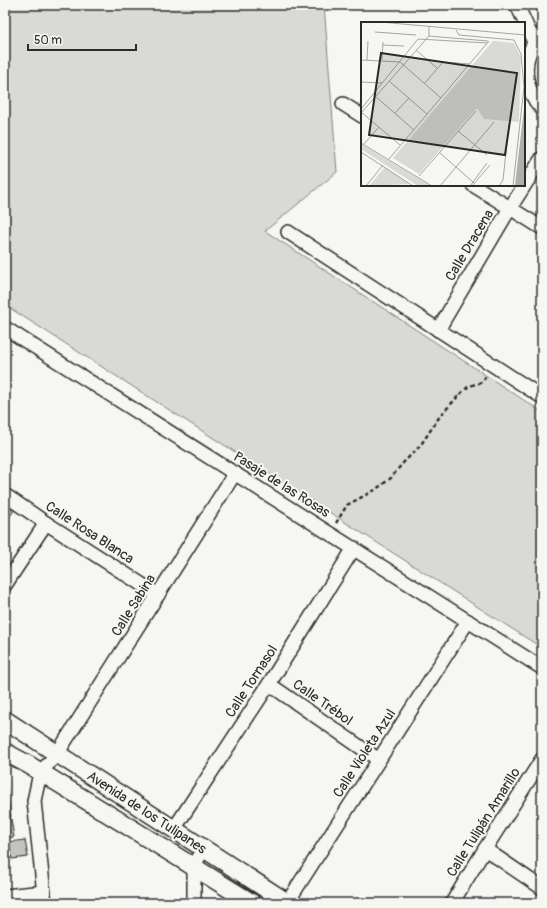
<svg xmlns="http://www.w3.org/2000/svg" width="547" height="908" viewBox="0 0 547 908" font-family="Pangolin,sans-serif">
	<rect width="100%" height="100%" fill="#f6f6f2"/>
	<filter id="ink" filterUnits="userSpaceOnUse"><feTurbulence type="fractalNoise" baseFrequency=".025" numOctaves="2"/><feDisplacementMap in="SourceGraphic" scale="8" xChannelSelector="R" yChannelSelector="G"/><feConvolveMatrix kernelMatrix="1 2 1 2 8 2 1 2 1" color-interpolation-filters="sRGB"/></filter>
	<g filter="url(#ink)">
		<path fill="#d9d9d5" stroke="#828280" d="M 5,5 L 324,5 L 337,172 L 265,231 L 542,412 L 542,648 L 5,305 Z"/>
		<g fill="#c3c3c0" stroke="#2b2b2b">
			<path d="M 5,503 L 15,509 L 10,516 L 5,513 Z"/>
			<path d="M 5,513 L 10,516 L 5,525 Z"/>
			<path d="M 5,780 L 6,780 L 8,799 L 5,799 Z"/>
			<path d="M 5,800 L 8,800 L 11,817 L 5,818 Z"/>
			<path d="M 11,819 L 14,837 L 5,838 L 5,820 Z"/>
			<path d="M 25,840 L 28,857 L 12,859 L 9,842 Z"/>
			<path d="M 5,842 L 7,842 L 10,859 L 5,860 Z"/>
			<path d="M 21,898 L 21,903 L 5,903 L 5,900 Z"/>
		</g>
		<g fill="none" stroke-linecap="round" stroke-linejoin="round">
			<g stroke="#2b2b2b" stroke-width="16">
				<g id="minor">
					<path d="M 517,5 L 534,42"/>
					<path d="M 542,33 C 539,36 536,40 534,43 C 521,64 525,91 542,109"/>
					<path d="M 343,104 L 362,116"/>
					<path d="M 473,185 L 542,228"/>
					<path d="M 288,232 L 542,397"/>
					<path d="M 5,328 L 542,668"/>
					<path d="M 438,330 L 510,208 L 542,158"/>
					<path d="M 5,495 L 46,523 L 158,595"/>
					<path d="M 5,585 L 46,523"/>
					<path d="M 269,684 L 379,760"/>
					<path d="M 174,829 L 269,684 L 354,548"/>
					<path d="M 485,849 L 542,888"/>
					<path d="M 5,896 L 44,892"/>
					<path d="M 45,903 L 34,801 L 40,773 L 57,754 L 235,473"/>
					<path d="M 194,903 L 194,867 L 203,848"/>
					<path d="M 287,903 L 468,621"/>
					<path d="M 452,903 L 485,849 L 542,759"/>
				</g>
			</g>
			<g stroke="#2b2b2b" stroke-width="20">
				<g id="tertiary">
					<path d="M 5,720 L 288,903"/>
					<path d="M 5,752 L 29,765 L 252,903"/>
				</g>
			</g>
			<path stroke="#2b2b2b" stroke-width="2.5" stroke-dasharray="4 3" stroke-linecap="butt" d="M 336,523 L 347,505 L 375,490 L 391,478 L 402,464 L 420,446 L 440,416 L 463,391 L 468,387 L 475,384 L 479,383 L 483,381 L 486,376"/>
			<use href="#minor" stroke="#f6f6f2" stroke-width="13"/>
			<use href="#tertiary" stroke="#f6f6f2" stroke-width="17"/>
		</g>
	</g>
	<g text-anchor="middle" stroke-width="4" stroke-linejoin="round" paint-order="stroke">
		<g font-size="14" fill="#2b2b2b" stroke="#f6f6f2">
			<text transform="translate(469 245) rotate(-59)" y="5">Calle Dracena</text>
			<text transform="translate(282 484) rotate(32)" y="5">Pasaje de las Rosas</text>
			<text transform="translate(90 532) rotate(33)" y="5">Calle Rosa Blanca</text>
			<text transform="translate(133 605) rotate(-58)" y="5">Calle Sabina</text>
			<text transform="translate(251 681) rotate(-57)" y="5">Calle Tornasol</text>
			<text transform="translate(323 702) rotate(35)" y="5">Calle Trébol</text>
			<text transform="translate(364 753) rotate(-57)" y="5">Calle Violeta Azul</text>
			<text transform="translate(147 812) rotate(33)" y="5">Avenida de los Tulipanes</text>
			<text transform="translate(483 822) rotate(-58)" y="5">Calle Tulipán Amarillo</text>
		</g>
	</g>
	<g transform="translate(361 22)">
		<rect width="164" height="164" fill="#f6f6f2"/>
		<path d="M 132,19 L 153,21 L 160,35 L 158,100 L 123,97 L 116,86 L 58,152 L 32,136 ZM 0,122 L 70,164 L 57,164 L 0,127 ZM 24,145 L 49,162 L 8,164 Z" fill="#d9d9d5"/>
		<path d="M 164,78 L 164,164 L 154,164 L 155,154 Z" fill="#aeaeab"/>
		<path fill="none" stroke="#a5a5a2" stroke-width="1" d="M 19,0 L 164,13M 95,8 L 98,13 L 153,18 L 160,32 L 163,65 L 152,164M 14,10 L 55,13M 68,14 L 127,19M 57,17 L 126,21M 22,23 L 43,24M 55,28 L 76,46M 0,38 L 39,40 L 80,76M 6,38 L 7,19M 21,38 L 22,20M 28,59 L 66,92M 0,60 L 21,61M 63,62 L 82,40 L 109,42M 14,74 L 53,108M 0,87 L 57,17M 0,90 L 39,123M 0,91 L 68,14 L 68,5M 34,91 L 48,76M 97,109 L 126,133M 0,121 L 71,164M 3,122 L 18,105M 0,130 L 52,164M 79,131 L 113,161M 28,137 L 128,19M 58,154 L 115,89M 5,164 L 22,143M 79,164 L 133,100M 109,164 L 126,141M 111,164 L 129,143M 138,164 L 142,158 L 148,102"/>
		<path fill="#2b2b2b" fill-opacity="0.15" stroke="#2b2b2b" stroke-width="2" d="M 20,31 L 156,51 L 144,133 L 8,113 Z"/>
		<rect width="164" height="164" fill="none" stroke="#2b2b2b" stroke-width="2"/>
	</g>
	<rect width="547" height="908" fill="none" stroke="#f6f6f2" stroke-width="20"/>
	<rect x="10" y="10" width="527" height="888" fill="none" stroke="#2b2b2b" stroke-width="1.5" filter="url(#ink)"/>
	<path d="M28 44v6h108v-6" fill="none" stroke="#2b2b2b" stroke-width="2"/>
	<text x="34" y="44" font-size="12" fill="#2b2b2b" stroke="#f6f6f2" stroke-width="3" paint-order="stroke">50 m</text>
</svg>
